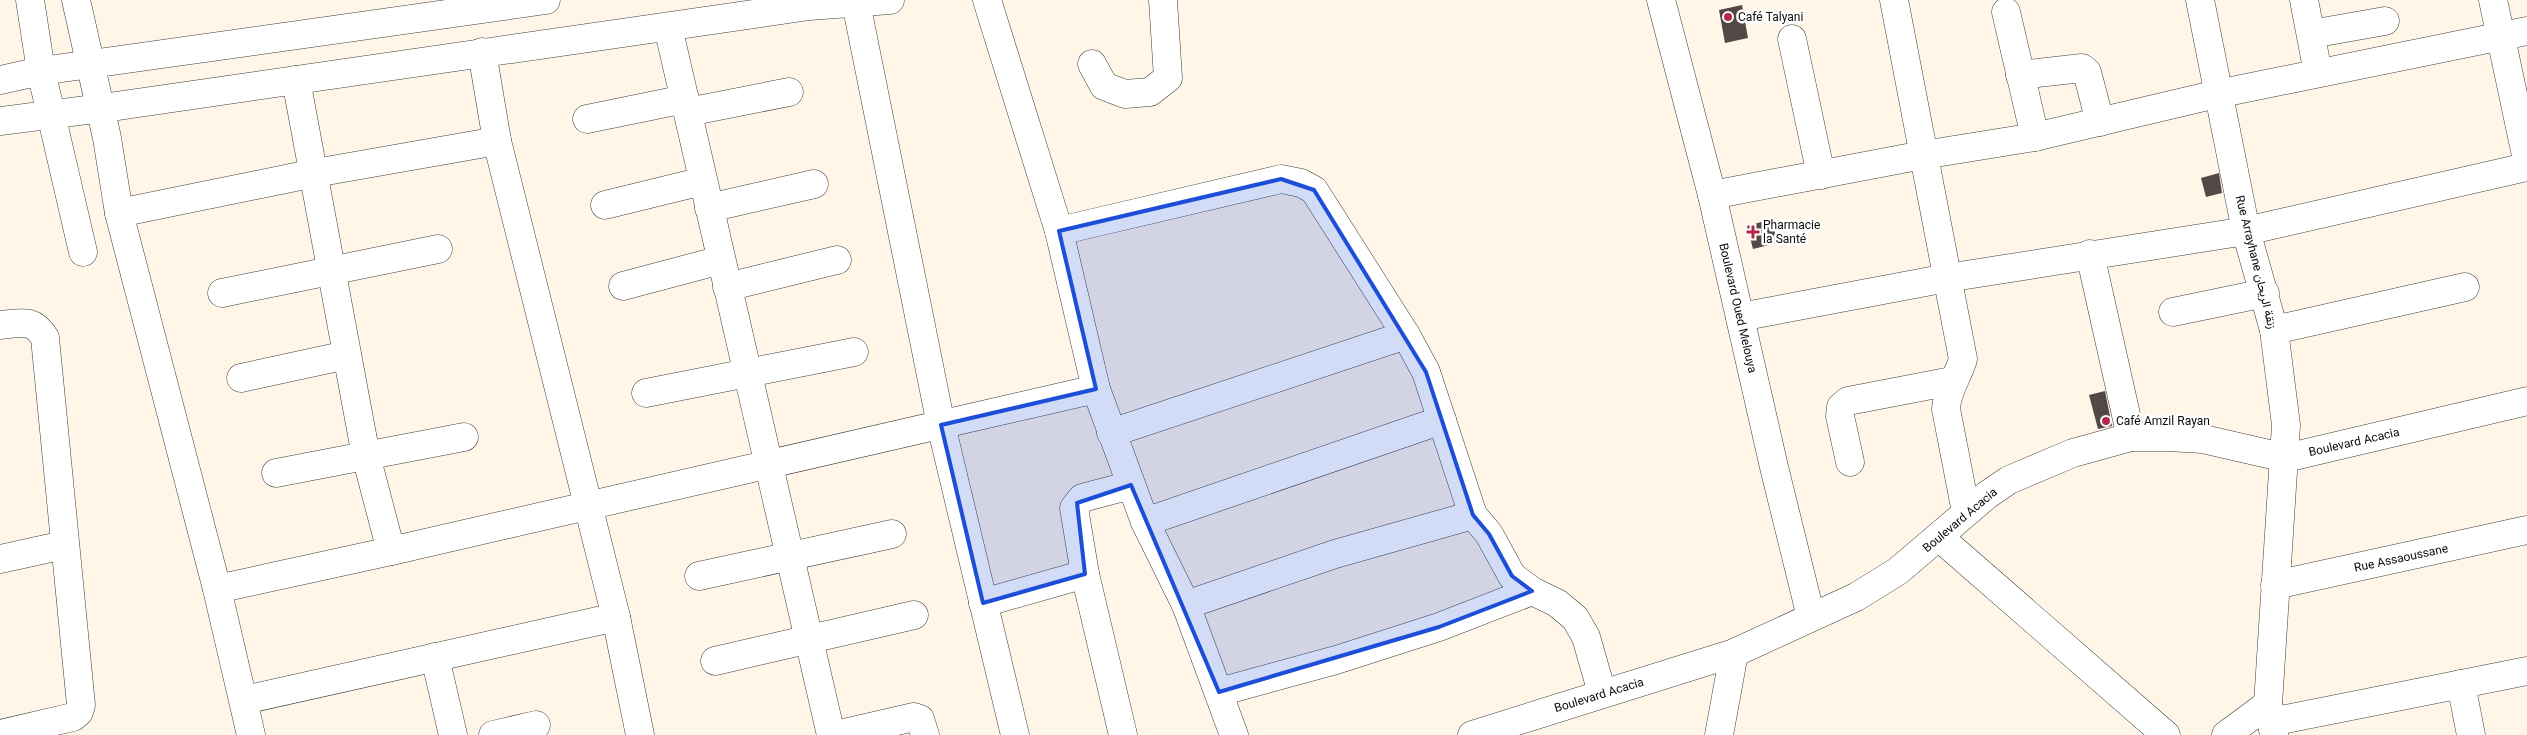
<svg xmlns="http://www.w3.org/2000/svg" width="2527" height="735" viewBox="0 0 2527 735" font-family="Georgia,Vazirmatn,serif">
	<rect width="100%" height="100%" fill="#fff6e7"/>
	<g fill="#524947">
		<path d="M 1742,5 L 1748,38 L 1725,43 L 1719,10 Z"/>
		<path d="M 2219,173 L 2222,193 L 2206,197 L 2201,178 Z"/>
		<path d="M 1772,219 L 1777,243 L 1753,249 L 1747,226 Z"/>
		<path d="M 2105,391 L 2112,426 L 2098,429 L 2089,395 Z"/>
	</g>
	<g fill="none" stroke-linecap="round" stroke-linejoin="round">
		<g stroke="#3d3d3d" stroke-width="29">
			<g id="minor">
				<path d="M 30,0 L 41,71 L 83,252"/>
				<path d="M 76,0 L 107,138 L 119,213 L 217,589 L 251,735"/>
				<path d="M 987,0 L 1059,231 L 1096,389 L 1145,522 L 1186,605 L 1234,735"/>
				<path d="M 1661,0 L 1712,195 L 1774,467 L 1811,617"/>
				<path d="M 1894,0 L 1963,359 C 1958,377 1947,389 1946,409 L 1966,512"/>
				<path d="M 2200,0 L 2246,231 L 2274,330 L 2286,425 L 2268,704 L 2274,735"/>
				<path d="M 2304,0 L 2318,73"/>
				<path d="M 2493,0 L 2527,160"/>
				<path d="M 856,3 L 941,425 L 1015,735"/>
				<path d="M 2006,12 L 2035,137"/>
				<path d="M 668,27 L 831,735"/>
				<path d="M 2311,34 L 2385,21"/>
				<path d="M 1792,39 L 1821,175"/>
				<path d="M 482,52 L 497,141"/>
				<path d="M 1092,64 L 1104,86 L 1125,94 L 1150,92 L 1168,78 L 1163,0"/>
				<path d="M 2020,75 L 2082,68 L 2087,72 L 2100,122"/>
				<path d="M 0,80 L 41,71 L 546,0"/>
				<path d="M 688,112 L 789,92"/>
				<path d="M 587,119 L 685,99"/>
				<path d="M 0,121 L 110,107 L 809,6 L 890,0"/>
				<path d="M 1712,195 L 1923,155 L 2035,137 L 2217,94 L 2527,31"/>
				<path d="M 605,205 L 703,181"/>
				<path d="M 709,208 L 814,184"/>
				<path d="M 119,213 L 315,173 L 497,141 L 616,617 L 640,735"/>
				<path d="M 1059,231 L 1281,179 L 1301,183 L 1314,190 L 1406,335 L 1426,372 L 1473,515 L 1489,534 L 1512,576 L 1532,591 L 1557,603 L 1575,618 L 1586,637 L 1602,693"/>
				<path d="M 2090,254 L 2131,437"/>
				<path d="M 623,286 L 721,260"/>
				<path d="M 727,287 L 837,260"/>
				<path d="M 222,293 L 438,249"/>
				<path d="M 2173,312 L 2265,293"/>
				<path d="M 1740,317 L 1947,278 L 2246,231 L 2527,167"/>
				<path d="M 0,325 C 21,323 33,318 45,338 L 81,705 L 79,712 L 73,717 L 0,734"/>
				<path d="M 2274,330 L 2465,287"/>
				<path d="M 241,378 L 347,355"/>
				<path d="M 646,393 L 854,352"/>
				<path d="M 1111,433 L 1406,335"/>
				<path d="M 1850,462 L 1840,416 L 1841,407 L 1848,401 L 1952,381"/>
				<path d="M 276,473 L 464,437"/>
				<path d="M 1145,522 L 1442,420"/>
				<path d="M 1939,537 L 2166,735"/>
				<path d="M 391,551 L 1096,389"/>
				<path d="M 0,559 L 64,545"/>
				<path d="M 1085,574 L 1123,735"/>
				<path d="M 699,576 L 892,534"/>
				<path d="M 2275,585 L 2527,530"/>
				<path d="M 217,589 L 391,551 L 366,456 L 296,80"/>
				<path d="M 983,603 L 1085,574 L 1074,508 L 1082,498 L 1131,485"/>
				<path d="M 1186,605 L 1335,554 L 1473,515"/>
				<path d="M 435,657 L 453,735"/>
				<path d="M 715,661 L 914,615"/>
				<path d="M 2461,684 L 2471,735"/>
				<path d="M 1219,692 L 1336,660 L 1439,627 L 1532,591"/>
				<path d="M 244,700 L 616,617"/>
				<path d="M 2271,722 L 2527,671"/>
				<path d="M 493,735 L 536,725"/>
				<path d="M 836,735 L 914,717 L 920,719 L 925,735"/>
				<path d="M 1472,735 L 1734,653 L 1856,597 L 1898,571 L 1987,495 L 2009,480 L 2073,453 L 2131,437 L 2167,437 L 2203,439 L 2286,458 L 2527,401"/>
				<path d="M 1719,735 L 1734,653"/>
				<path d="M 2226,735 L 2268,704"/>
			</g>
		</g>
		<use href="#minor" stroke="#fff" stroke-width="28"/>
	</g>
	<path fill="#1d4ed8" fill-opacity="0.2" stroke="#1d4ed8" stroke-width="4" stroke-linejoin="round" d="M 1281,179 L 1314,190 L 1426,372 L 1473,515 L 1489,534 L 1512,576 L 1532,591 L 1439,627 L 1219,692 L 1131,485 L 1077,503 L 1085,574 L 983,603 L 941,425 L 1096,389 L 1059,231 Z"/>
	<g fill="#b52748" stroke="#fff" stroke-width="2">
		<circle cx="1728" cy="17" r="5"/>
		<path d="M1750.5 224.5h5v5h5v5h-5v5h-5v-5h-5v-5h5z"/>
		<circle cx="2106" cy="421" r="5"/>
	</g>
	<g text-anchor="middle" stroke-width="5" stroke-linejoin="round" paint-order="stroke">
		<g font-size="12" fill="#0a0a0a" stroke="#fff" text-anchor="start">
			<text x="1738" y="21">Café Talyani</text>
			<text x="1763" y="229">Pharmacie<tspan x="1763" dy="14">la Santé</tspan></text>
			<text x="2116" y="425">Café Amzil Rayan</text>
		</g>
		<g font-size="12" fill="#0a0a0a" stroke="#fff">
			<text transform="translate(2256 262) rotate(76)" y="4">Rue Arrayhane زنقة الريحان</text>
			<text transform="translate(1738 308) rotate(77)" y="4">Boulevard Oued Melouya</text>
			<text transform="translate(2354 442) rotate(-13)" y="4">Boulevard Acacia</text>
			<text transform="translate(1960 520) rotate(-40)" y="4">Boulevard Acacia</text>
			<text transform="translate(2401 558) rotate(-12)" y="4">Rue Assaoussane</text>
			<text transform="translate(1599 695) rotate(-17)" y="4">Boulevard Acacia</text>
		</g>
	</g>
</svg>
